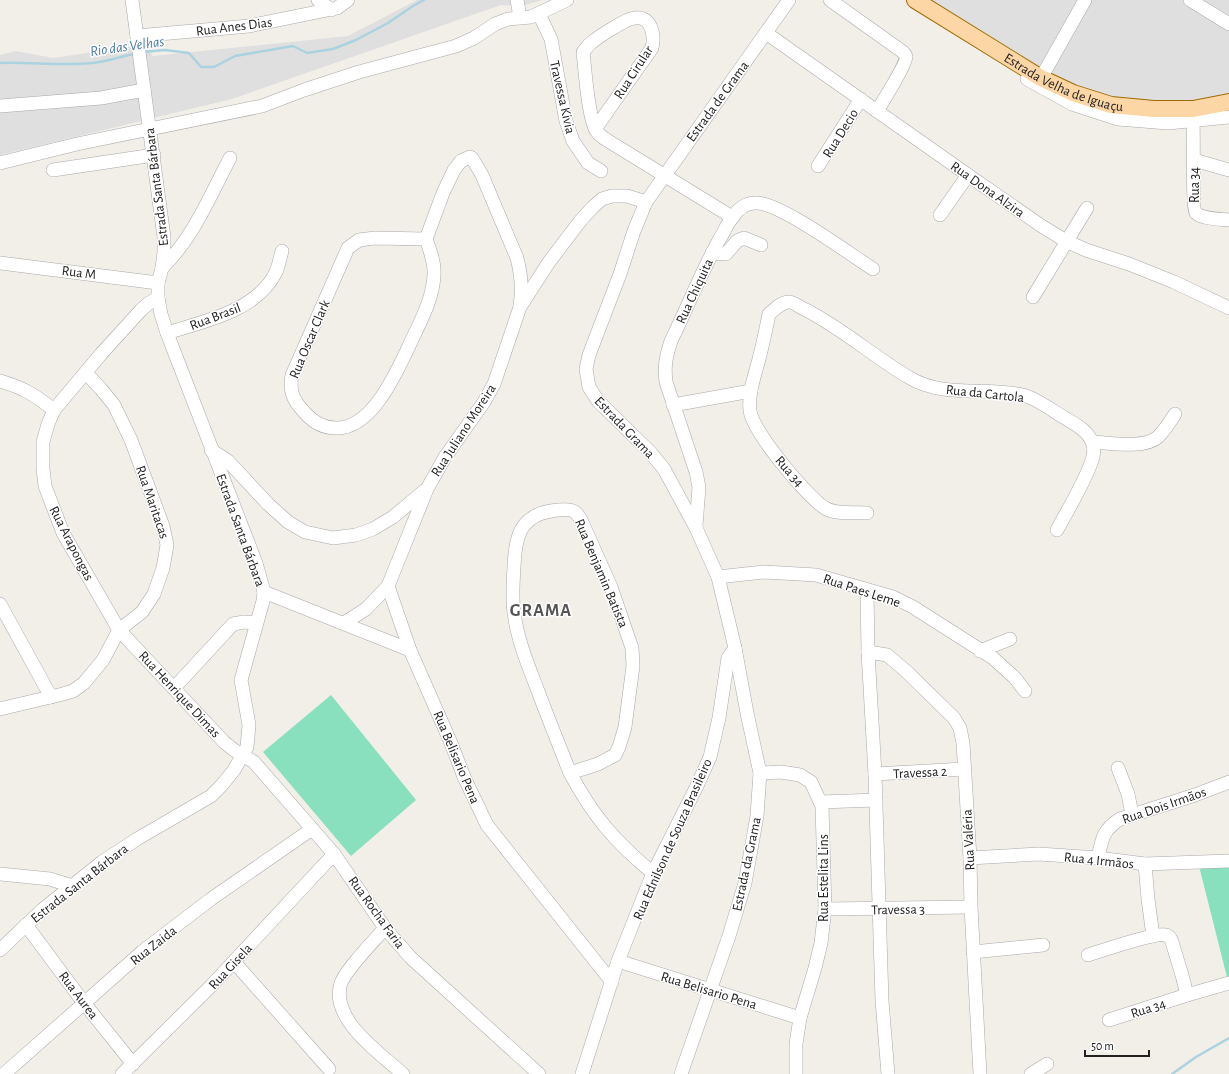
<svg xmlns="http://www.w3.org/2000/svg" width="1229" height="1074" viewBox="0 0 1229 1074" font-family="'Alegreya Sans',sans-serif">
	<rect width="100%" height="100%" fill="#f2efe9"/>
	<g fill="#e0dfdf">
		<path d="M 417,0 L 542,0 L 522,6 L 501,5 L 232,99 L 0,155 L 0,55 L 16,51 L 53,58 L 134,46 L 146,48 L 153,56 L 348,36 Z"/>
		<path d="M 912,0 L 1229,0 L 1229,101 L 1197,108 L 1087,97 Z"/>
	</g>
	<g fill="#88e0be">
		<path d="M 331,695 L 416,800 L 351,856 L 263,752 Z"/>
		<path d="M 1229,864 L 1229,985 L 1199,866 Z"/>
	</g>
	<g fill="none" stroke-linecap="round" stroke-linejoin="round">
		<g stroke="#aad3df" stroke-width="2.5">
			<path d="M 143,52 L 165,50 L 189,53 L 201,67 L 214,67 L 235,56 L 293,46 L 307,53 L 333,49 L 356,40 L 388,23 L 413,6 L 424,0"/>
			<path d="M 0,63 C 31,62 62,66 92,63 C 106,62 121,56 135,54"/>
			<path d="M 1172,1074 L 1196,1057 L 1229,1038"/>
		</g>
		<g stroke="#a9a9a9" stroke-width="14">
			<g id="minor">
				<path d="M 318,0 L 331,10"/>
				<path d="M 517,0 L 520,17"/>
				<path d="M 830,0 L 903,52 C 904,53 906,55 906,57 C 907,63 882,103 877,111"/>
				<path d="M 1190,0 L 1229,24"/>
				<path d="M 539,14 L 551,39 L 566,121 L 573,141 L 588,163 L 601,171"/>
				<path d="M 766,33 L 968,175 L 1040,225 L 1066,241 L 1086,250 L 1129,264 L 1174,282 L 1229,308"/>
				<path d="M 137,36 L 249,26 L 337,8 L 348,0"/>
				<path d="M 1041,78 L 1085,0"/>
				<path d="M 1027,79 L 1072,104 L 1118,119 L 1168,123 L 1229,117"/>
				<path d="M 0,106 L 101,98 L 144,90"/>
				<path d="M 1193,122 C 1194,133 1192,209 1196,213 C 1202,219 1221,219 1229,220"/>
				<path d="M 595,129 L 652,48 C 655,36 652,16 635,18 C 627,18 598,37 591,43 C 588,45 586,49 583,52 C 585,69 588,117 596,130 C 599,136 605,139 610,142 L 732,217"/>
				<path d="M 1194,160 L 1229,170"/>
				<path d="M 0,163 L 77,144 L 262,106 L 304,90 L 359,72 L 456,46 L 474,38 L 495,24 L 508,19 L 531,17 L 567,0"/>
				<path d="M 818,166 L 861,99"/>
				<path d="M 53,170 L 154,155"/>
				<path d="M 940,215 L 968,175"/>
				<path d="M 375,238 L 426,239 C 430,250 435,263 434,275 C 433,300 419,324 409,346 C 396,373 372,429 336,428 C 323,428 313,422 305,413 C 293,400 289,392 292,375 L 348,248 L 359,240 Z"/>
				<path d="M 426,239 L 443,193 L 454,170 L 461,161 L 470,157 L 472,158 L 482,175 L 517,258 C 521,274 523,289 520,305"/>
				<path d="M 712,253 L 726,254 L 737,241 L 744,238 L 761,245"/>
				<path d="M 0,263 L 158,283"/>
				<path d="M 162,268 C 193,238 210,196 230,158"/>
				<path d="M 1033,297 L 1087,208"/>
				<path d="M 158,298 L 149,303 L 141,310 L 101,354 L 54,410 L 48,424 L 43,442 L 43,469 L 45,486 L 63,533 L 119,630 L 224,742 L 234,750 L 254,762 L 334,854 L 385,928 L 410,957 L 539,1074"/>
				<path d="M 167,333 C 205,321 257,311 276,272 C 279,265 280,258 282,251"/>
				<path d="M 0,381 C 24,388 35,395 54,410"/>
				<path d="M 673,405 L 751,391"/>
				<path d="M 1093,442 C 1109,443 1145,449 1158,437 C 1165,430 1170,422 1175,414"/>
				<path d="M 211,450 L 228,461 L 268,504 L 288,522 L 305,532 L 333,538 L 356,535 L 373,529 L 393,517 L 424,491"/>
				<path d="M 867,513 C 854,512 836,515 825,508 C 807,497 751,430 750,410 C 748,393 755,375 759,359 C 763,344 766,329 769,314 C 774,310 782,301 790,302 C 795,303 801,308 806,310 C 843,329 874,357 910,378 C 944,398 986,387 1023,395 C 1036,398 1053,411 1065,418 C 1075,424 1088,431 1092,442 C 1094,446 1094,452 1093,457 C 1087,479 1068,509 1057,530"/>
				<path d="M 696,526 L 699,487 L 696,472 L 666,382 C 664,367 666,356 671,341 C 687,308 701,273 719,240 C 724,233 727,223 733,217 C 738,209 746,203 755,203 C 778,201 851,255 873,269"/>
				<path d="M 718,577 L 764,572 L 816,575 L 893,597 L 913,607 L 993,658 L 1015,678 L 1025,691"/>
				<path d="M 388,586 L 410,650"/>
				<path d="M 867,590 L 868,652 L 875,774 L 882,1001 L 888,1074"/>
				<path d="M 264,592 L 410,650 L 451,743 L 464,777 L 487,825 L 612,982"/>
				<path d="M 0,604 L 51,697"/>
				<path d="M 344,623 L 366,609 L 388,586 L 427,489 L 445,457 L 484,402 L 494,384 L 520,307 L 549,262 L 581,220 L 593,207 L 602,199 L 612,196 L 627,196 L 646,202"/>
				<path d="M 980,651 L 1010,639"/>
				<path d="M 868,652 L 887,655 L 906,671 L 954,718 L 960,728 L 963,743 L 970,858 L 971,907 L 980,1074"/>
				<path d="M 174,688 L 233,624 L 244,622 L 256,623"/>
				<path d="M 0,709 L 63,694 L 73,691 L 84,683 L 103,660 L 119,630 L 142,612 L 154,594 L 163,568 L 167,545 L 163,526 L 131,440 L 114,405 L 101,389 L 86,373"/>
				<path d="M 1118,768 L 1128,794 L 1132,814"/>
				<path d="M 570,773 L 598,764 L 615,755 L 619,747 L 625,727 L 633,666 L 632,648 L 611,587 L 582,522 C 580,518 578,514 575,512 C 570,508 557,510 551,511 C 519,516 515,539 514,567 C 513,582 512,598 514,612 C 517,639 528,665 538,691 C 548,718 559,745 570,773 C 593,816 615,842 653,873"/>
				<path d="M 760,773 L 781,772 L 800,775 L 811,782 L 822,806 L 825,909 L 821,943 L 815,968 L 800,1018 L 796,1044 L 796,1074"/>
				<path d="M 875,774 L 964,769"/>
				<path d="M 821,802 L 876,800"/>
				<path d="M 970,858 L 1039,854 L 1098,858 L 1145,864 L 1229,861"/>
				<path d="M 1098,858 C 1102,838 1103,830 1120,819 L 1195,795 L 1229,782"/>
				<path d="M 1145,864 L 1148,899 L 1153,936"/>
				<path d="M 0,874 L 50,879 L 72,886"/>
				<path d="M 825,909 L 971,907"/>
				<path d="M 26,925 L 84,1003 L 133,1064"/>
				<path d="M 385,928 C 374,941 347,968 341,983 C 329,1019 381,1054 403,1074"/>
				<path d="M 0,950 L 42,910 L 102,862 L 137,839 L 211,796 L 222,785 L 234,770 L 247,747 L 249,725 L 241,680 L 263,601 L 264,592 L 256,563 L 167,333 L 161,314 L 158,298 L 158,283 L 162,268 L 164,252 L 164,237 L 132,0"/>
				<path d="M 973,952 L 1043,945"/>
				<path d="M 1088,955 C 1101,951 1156,932 1166,935 C 1169,936 1171,939 1172,942 L 1182,975 L 1187,995"/>
				<path d="M 618,961 L 800,1018"/>
				<path d="M 234,962 L 329,1069"/>
				<path d="M 1109,1020 L 1187,995 L 1229,983"/>
				<path d="M 4,1074 L 143,951 L 211,899 L 312,829"/>
				<path d="M 122,1074 L 211,986 L 334,854"/>
				<path d="M 582,1074 L 618,961 L 653,873 L 696,788 L 710,757 L 719,718 L 728,658 L 735,648"/>
				<path d="M 681,1074 L 729,936 L 745,883 L 757,816 L 760,773 L 747,713 L 735,648 L 718,577 L 696,528 L 664,469 L 650,452 L 598,401 L 589,387 L 586,369 L 589,355 L 620,274 L 634,231 L 646,202 L 789,0"/>
				<path d="M 1031,1074 L 1047,1064"/>
			</g>
		</g>
		<g stroke="#a06b00" stroke-width="18">
			<g id="major">
				<path id="s1" d="M 915,0 L 1041,78 L 1073,93 L 1111,105 L 1154,109 L 1193,109 L 1229,102"/>
			</g>
		</g>
		<use href="#minor" stroke="#fff" stroke-width="13"/>
		<use href="#major" stroke="#fcd6a4" stroke-width="16"/>
	</g>
	<g text-anchor="middle" stroke-width="3" stroke-linejoin="round" paint-order="stroke">
		<g font-size="14" fill="#222" stroke="#fff">
			<text transform="translate(234 26) rotate(-7)" y="5">Rua Anes Dias</text>
			<text transform="translate(633 72) rotate(-57)" y="5">Rua Cirular</text>
			<text dy="5" stroke="none"><textPath href="#s1" startOffset="171">Estrada Velha de Iguaçu</textPath></text>
			<text transform="translate(563 97) rotate(77)" y="5">Travessa Kivia</text>
			<text transform="translate(717 101) rotate(-54)" y="5">Estrada de Grama</text>
			<text transform="translate(840 133) rotate(-58)" y="5">Rua Decio</text>
			<text transform="translate(1194 185) rotate(-90)" y="5">Rua 34</text>
			<text transform="translate(156 187) rotate(-97)" y="5">Estrada Santa Bárbara</text>
			<text transform="translate(988 189) rotate(35)" y="5">Rua Dona Alzira</text>
			<text transform="translate(79 272) rotate(7)" y="5">Rua M</text>
			<text transform="translate(694 291) rotate(-65)" y="5">Rua Chiquita</text>
			<text transform="translate(215 316) rotate(-21)" y="5">Rua Brasil</text>
			<text transform="translate(309 339) rotate(-67)" y="5">Rua Oscar Clark</text>
			<text transform="translate(985 393) rotate(6)" y="5">Rua da Cartola</text>
			<text transform="translate(625 427) rotate(46)" y="5">Estrada Grama</text>
			<text transform="translate(463 430) rotate(-57)" y="5">Rua Juliano Moreira</text>
			<text transform="translate(790 471) rotate(49)" y="5">Rua 34</text>
			<text transform="translate(153 502) rotate(71)" y="5">Rua Maritacas</text>
			<text transform="translate(241 530) rotate(70)" y="5">Estrada Santa Bárbara</text>
			<text transform="translate(72 543) rotate(63)" y="5">Rua Arapongas</text>
			<text transform="translate(602 573) rotate(67)" y="5">Rua Benjamin Batista</text>
			<text transform="translate(862 590) rotate(18)" y="5">Rua Paes Leme</text>
			<text transform="translate(180 694) rotate(47)" y="5">Rua Henrique Dimas</text>
			<text transform="translate(457 757) rotate(67)" y="5">Rua Belisario Pena</text>
			<text transform="translate(920 772) rotate(-3)" y="5">Travessa 2</text>
			<text transform="translate(1164 805) rotate(-19)" y="5">Rua Dois Irmãos</text>
			<text transform="translate(672 839) rotate(-66)" y="5">Rua Ednilson de Souza Brasileiro</text>
			<text transform="translate(968 840) rotate(-93)" y="5">Rua Valéria</text>
			<text transform="translate(1099 860) rotate(6)" y="5">Rua 4 Irmãos</text>
			<text transform="translate(746 864) rotate(-78)" y="5">Estrada da Grama</text>
			<text transform="translate(823 878) rotate(-90)" y="5">Rua Estelita Lins</text>
			<text transform="translate(79 883) rotate(-38)" y="5">Estrada Santa Bárbara</text>
			<text transform="translate(898 909) rotate(-1)" y="5">Travessa 3</text>
			<text transform="translate(377 912) rotate(54)" y="5">Rua Rocha Faria</text>
			<text transform="translate(153 945) rotate(-38)" y="5">Rua Zaida</text>
			<text transform="translate(230 966) rotate(-47)" y="5">Rua Gisela</text>
			<text transform="translate(709 990) rotate(17)" y="5">Rua Belisario Pena</text>
			<text transform="translate(79 995) rotate(53)" y="5">Rua Aurea</text>
			<text transform="translate(1148 1008) rotate(-18)" y="5">Rua 34</text>
		</g>
		<g font-size="15" font-style="italic" fill="#4a7aab" stroke="#fff">
			<text transform="translate(127 46) rotate(-8)" y="5">Rio das Velhas</text>
		</g>
		<g font-size="18" font-weight="bold" letter-spacing="1" fill="#555" stroke="#fff">
			<text x="541" y="616">GRAMA</text>
		</g>
	</g>
	<path d="M1085 1050v6h64v-6" fill="none" stroke="#222222" stroke-width="2"/>
	<text x="1091" y="1050" font-size="12" fill="#222222" stroke="#ffffff" stroke-width="3" paint-order="stroke">50 m</text>
</svg>
